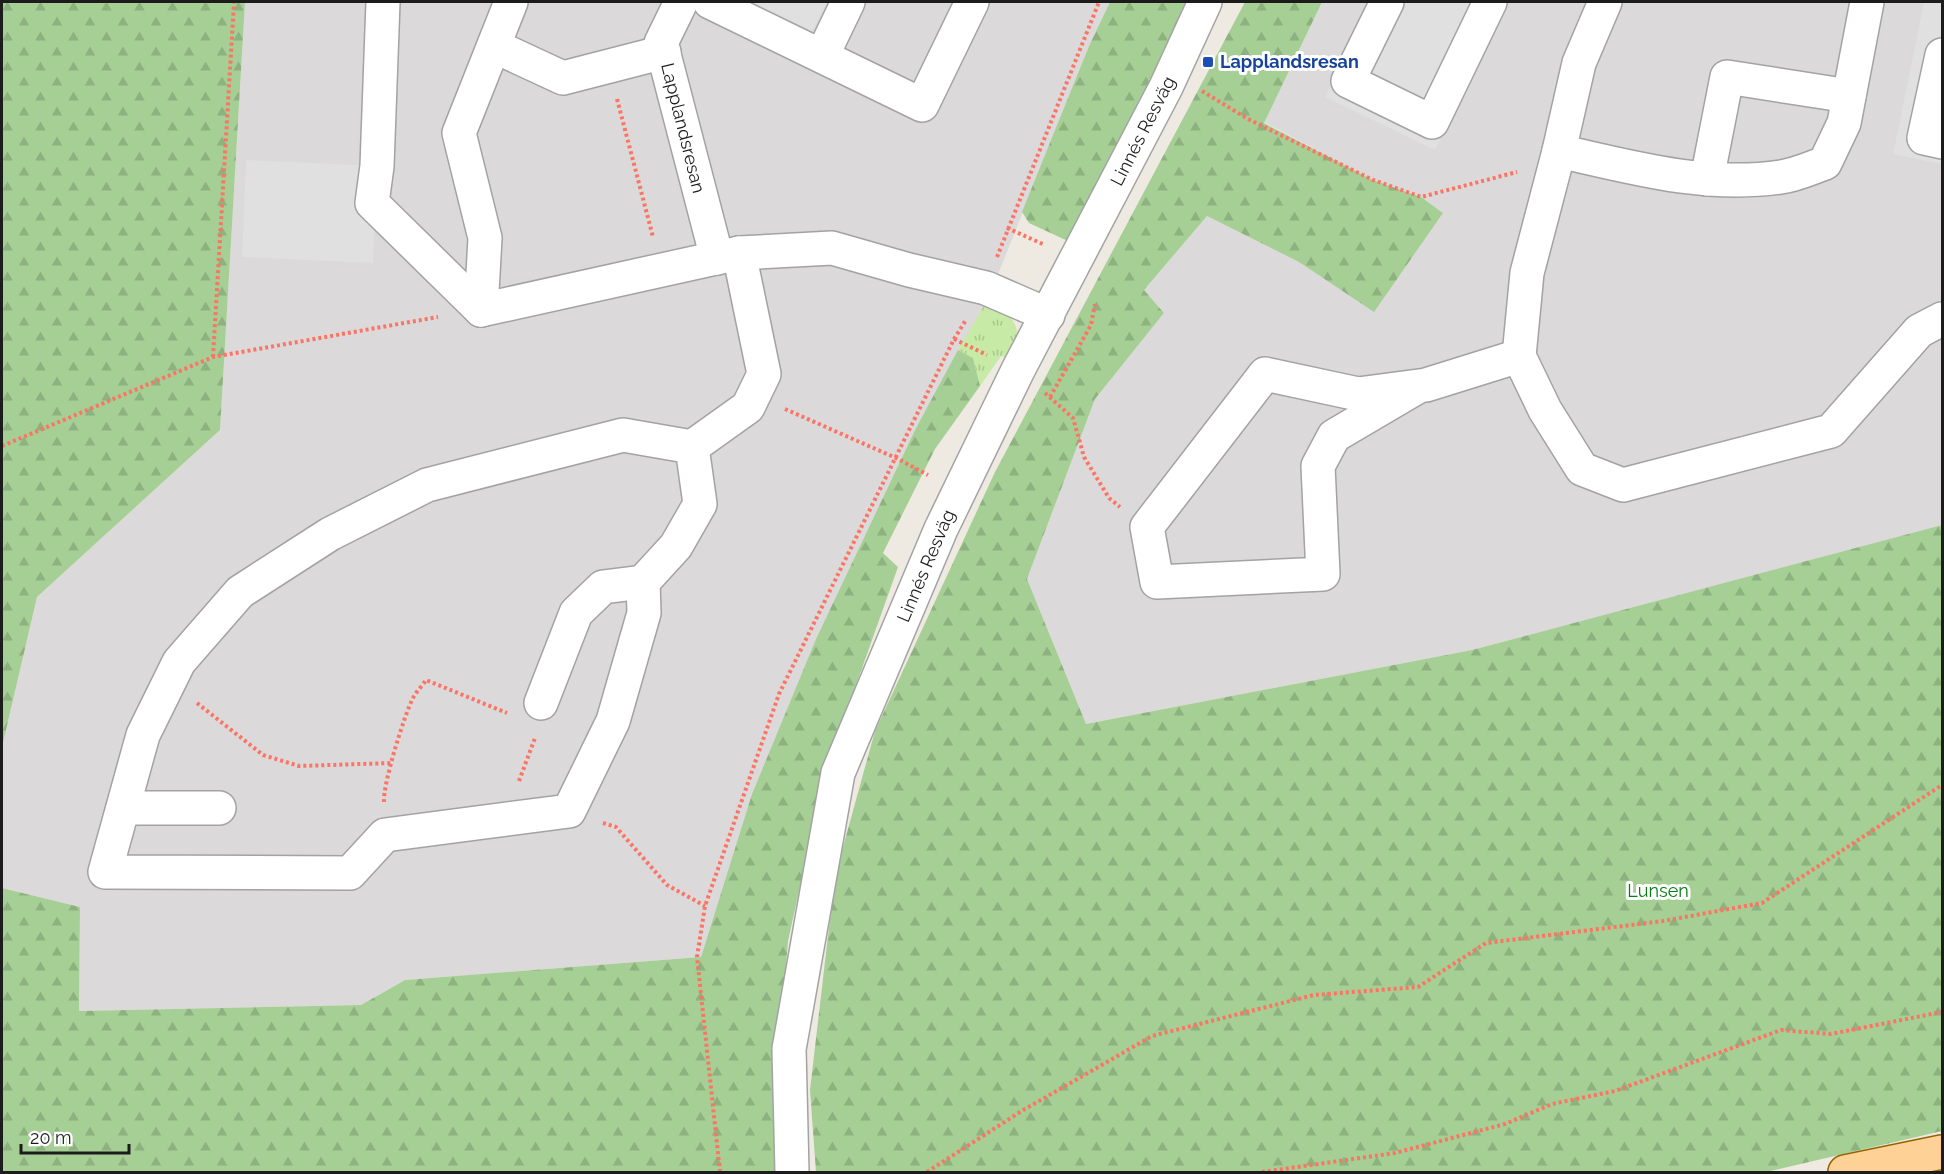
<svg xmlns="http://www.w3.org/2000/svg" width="1944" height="1174" viewBox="0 0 1944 1174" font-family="Raleway,sans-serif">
	<defs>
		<pattern id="grass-tufts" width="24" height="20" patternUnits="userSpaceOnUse" patternTransform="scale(1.5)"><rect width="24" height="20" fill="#c7eaa6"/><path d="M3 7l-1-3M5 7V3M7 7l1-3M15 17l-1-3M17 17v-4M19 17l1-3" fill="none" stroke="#aac88e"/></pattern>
		<pattern id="forest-firs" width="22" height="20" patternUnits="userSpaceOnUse" patternTransform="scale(1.5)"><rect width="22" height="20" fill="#a6cf95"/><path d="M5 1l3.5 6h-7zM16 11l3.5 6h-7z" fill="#8eb180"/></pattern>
	</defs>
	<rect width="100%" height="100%" fill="#eeeae2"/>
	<g fill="#dbd9d9">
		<path d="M 245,2 L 1110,2 L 1089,46 L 989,297 L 915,430 L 816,639 L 752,794 L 701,957 L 405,980 L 361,1005 L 79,1011 L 80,907 L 2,888 L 2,747 L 37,597 L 220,430 Z"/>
		<path d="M 1322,2 L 1942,2 L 1942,525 L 1472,650 L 1086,724 L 1027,579 L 1095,399 L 1164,313 L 1144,290 L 1207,216 L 1299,262 L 1374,311 L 1443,213 L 1421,197 L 1373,180 L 1264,122 Z"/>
	</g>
	<path fill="url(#grass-tufts)" d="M 989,297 C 1014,316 1023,328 1016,361 L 1001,356 L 980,386 L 973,358 L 958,350 Z"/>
	<g fill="url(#forest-firs)">
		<path d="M 2,2 L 245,2 L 220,430 L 37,597 L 2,747 Z"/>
		<path d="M 1110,2 L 1188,2 L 1070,242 L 1029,223 L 1022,212 L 1089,46 Z"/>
		<path d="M 1245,2 L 1322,2 L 1264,123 L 1373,180 L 1421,197 L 1443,213 L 1374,312 L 1299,262 L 1207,216 L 1144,290 L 1164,313 L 1095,399 L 1027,579 L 1086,724 L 1472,650 L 1942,525 L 1942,1131 L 1766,1172 L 816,1172 L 810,1090 L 835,876 L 875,731 L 995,472 Z"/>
		<path d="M 958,350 L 973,358 L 980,386 L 935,449 L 883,553 L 898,567 L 825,772 L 788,941 L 774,1108 L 779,1172 L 2,1172 L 2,888 L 80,907 L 79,1011 L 361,1005 L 405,980 L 701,957 L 752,794 L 816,639 L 915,430 Z"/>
	</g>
	<g fill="#e0e0e0">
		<path d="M 728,2 L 827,2 L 807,41 Z"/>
		<path d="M 1371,2 L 1508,2 L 1435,150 L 1325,97 Z"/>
		<path d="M 1924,2 L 1942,2 L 1942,164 L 1893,154 Z"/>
		<path d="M 246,160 L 377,166 L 373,263 L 242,257 Z"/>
	</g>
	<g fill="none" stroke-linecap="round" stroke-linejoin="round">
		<g stroke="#a3a3a3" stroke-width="36">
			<g id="minor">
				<path d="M 383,2 L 377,166 L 372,203 L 481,310"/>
				<path d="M 681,2 L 661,43 L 717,258"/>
				<path d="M 710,2 L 922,105 L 972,2"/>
				<path d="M 1387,2 L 1348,81 L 1432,122 L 1490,2"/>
				<path d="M 1605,2 L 1579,63 L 1559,151 L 1527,273 L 1519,356 L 1545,410 L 1582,469 L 1623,485 L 1831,431 L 1919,331 L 1942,319"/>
				<path d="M 494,46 L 563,78 L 664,52"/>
				<path d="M 1942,55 L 1924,138 L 1942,142"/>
				<path d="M 822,56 L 848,2"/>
				<path d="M 1559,151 C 1633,168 1706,188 1781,177 C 1796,175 1811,168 1825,163 L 1844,123 L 1867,2"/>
				<path d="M 1707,179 L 1727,77 L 1849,96"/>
				<path d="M 481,310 L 739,253 L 832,248 L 909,270 L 986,288 L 1048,315"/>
				<path d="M 481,310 L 485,238 L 459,133 L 511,2"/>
				<path d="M 1419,386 L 1334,436 L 1318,466 L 1323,574 L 1157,582 L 1147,527 L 1265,374 L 1358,394 L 1426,385 L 1519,356"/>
				<path d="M 692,447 L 700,504 L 676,546 L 643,582 L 644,613 L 613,721 L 569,811 L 385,835 L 350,873 L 105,872 L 143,735 L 179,662 L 240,592 L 330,534 L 427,485 L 623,435 L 692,447 L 748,407 L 764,374 L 739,253"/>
				<path d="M 541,703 L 576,613 L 603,587 L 643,582"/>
				<path d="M 123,808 L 219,808"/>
				<path d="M 792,1172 L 789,1049 L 838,773 L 941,529 L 1018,370 L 1166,87 L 1205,2"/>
			</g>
		</g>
		<g stroke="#956400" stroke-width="36">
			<path id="major" d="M 1845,1172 L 1942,1152"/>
		</g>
		<g stroke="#fd7464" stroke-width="4" stroke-dasharray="3 3" stroke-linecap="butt">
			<path d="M 1202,91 L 1248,119 L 1373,180 L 1421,197 L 1517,172"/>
			<path d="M 617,99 L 653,237"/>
			<path d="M 1007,228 L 1045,245"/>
			<path d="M 997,257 L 1099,2"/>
			<path d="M 954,339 L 987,355"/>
			<path d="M 213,357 L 234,2"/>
			<path d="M 1045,393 L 1073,418 L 1084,457 L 1109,498 L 1120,507"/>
			<path d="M 1050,397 L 1091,325 L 1095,304"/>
			<path d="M 785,409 L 896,458 L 928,475"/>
			<path d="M 2,446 L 213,357 L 438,317"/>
			<path d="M 197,703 L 263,755 L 299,766 L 392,763"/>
			<path d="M 519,781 L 535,738"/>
			<path d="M 384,802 C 383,783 404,717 412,700 C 415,693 422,686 426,680 L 507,713"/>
			<path d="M 603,823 L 616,827 L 667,885 L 705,906"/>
			<path d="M 720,1172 L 697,957 L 705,906 L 779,694 L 954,339 L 966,320"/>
			<path d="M 927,1172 L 1020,1112 L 1152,1036 L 1314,995 L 1418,987 L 1486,943 L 1663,921 L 1762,903 L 1942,785"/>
			<path d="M 1262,1172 L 1395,1153 L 1505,1124 L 1552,1104 L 1615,1091 L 1781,1030 L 1831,1034 L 1942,1012"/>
		</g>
		<use href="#minor" stroke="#fff" stroke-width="33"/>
		<use href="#major" stroke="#fed297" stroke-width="33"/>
	</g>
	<rect fill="#1a4fb4" stroke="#fff" stroke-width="2" x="1202" y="56" width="12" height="12" rx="3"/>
	<g text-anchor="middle" stroke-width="6" stroke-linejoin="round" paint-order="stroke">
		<g font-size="18" font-weight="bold" fill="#164399" stroke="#fff" text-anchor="start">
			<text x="1220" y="68">Lapplandsresan</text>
		</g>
		<g font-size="18" fill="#1c1c1c" stroke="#fff">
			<text transform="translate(683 128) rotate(76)" y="6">Lapplandsresan</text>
			<text transform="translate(1143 131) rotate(-63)" y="6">Linnés Resväg</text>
			<text transform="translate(926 566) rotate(-67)" y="6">Linnés Resväg</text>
		</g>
		<g font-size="18" fill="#087d13" stroke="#fff">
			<text x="1658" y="897">Lunsen</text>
		</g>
	</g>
	<rect width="1944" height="1174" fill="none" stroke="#1c1c1c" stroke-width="6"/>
	<path d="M21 1144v9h108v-9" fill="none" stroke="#1c1c1c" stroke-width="3"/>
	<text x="30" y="1144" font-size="18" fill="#1c1c1c" stroke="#ffffff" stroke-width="4.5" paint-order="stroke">20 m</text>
</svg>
